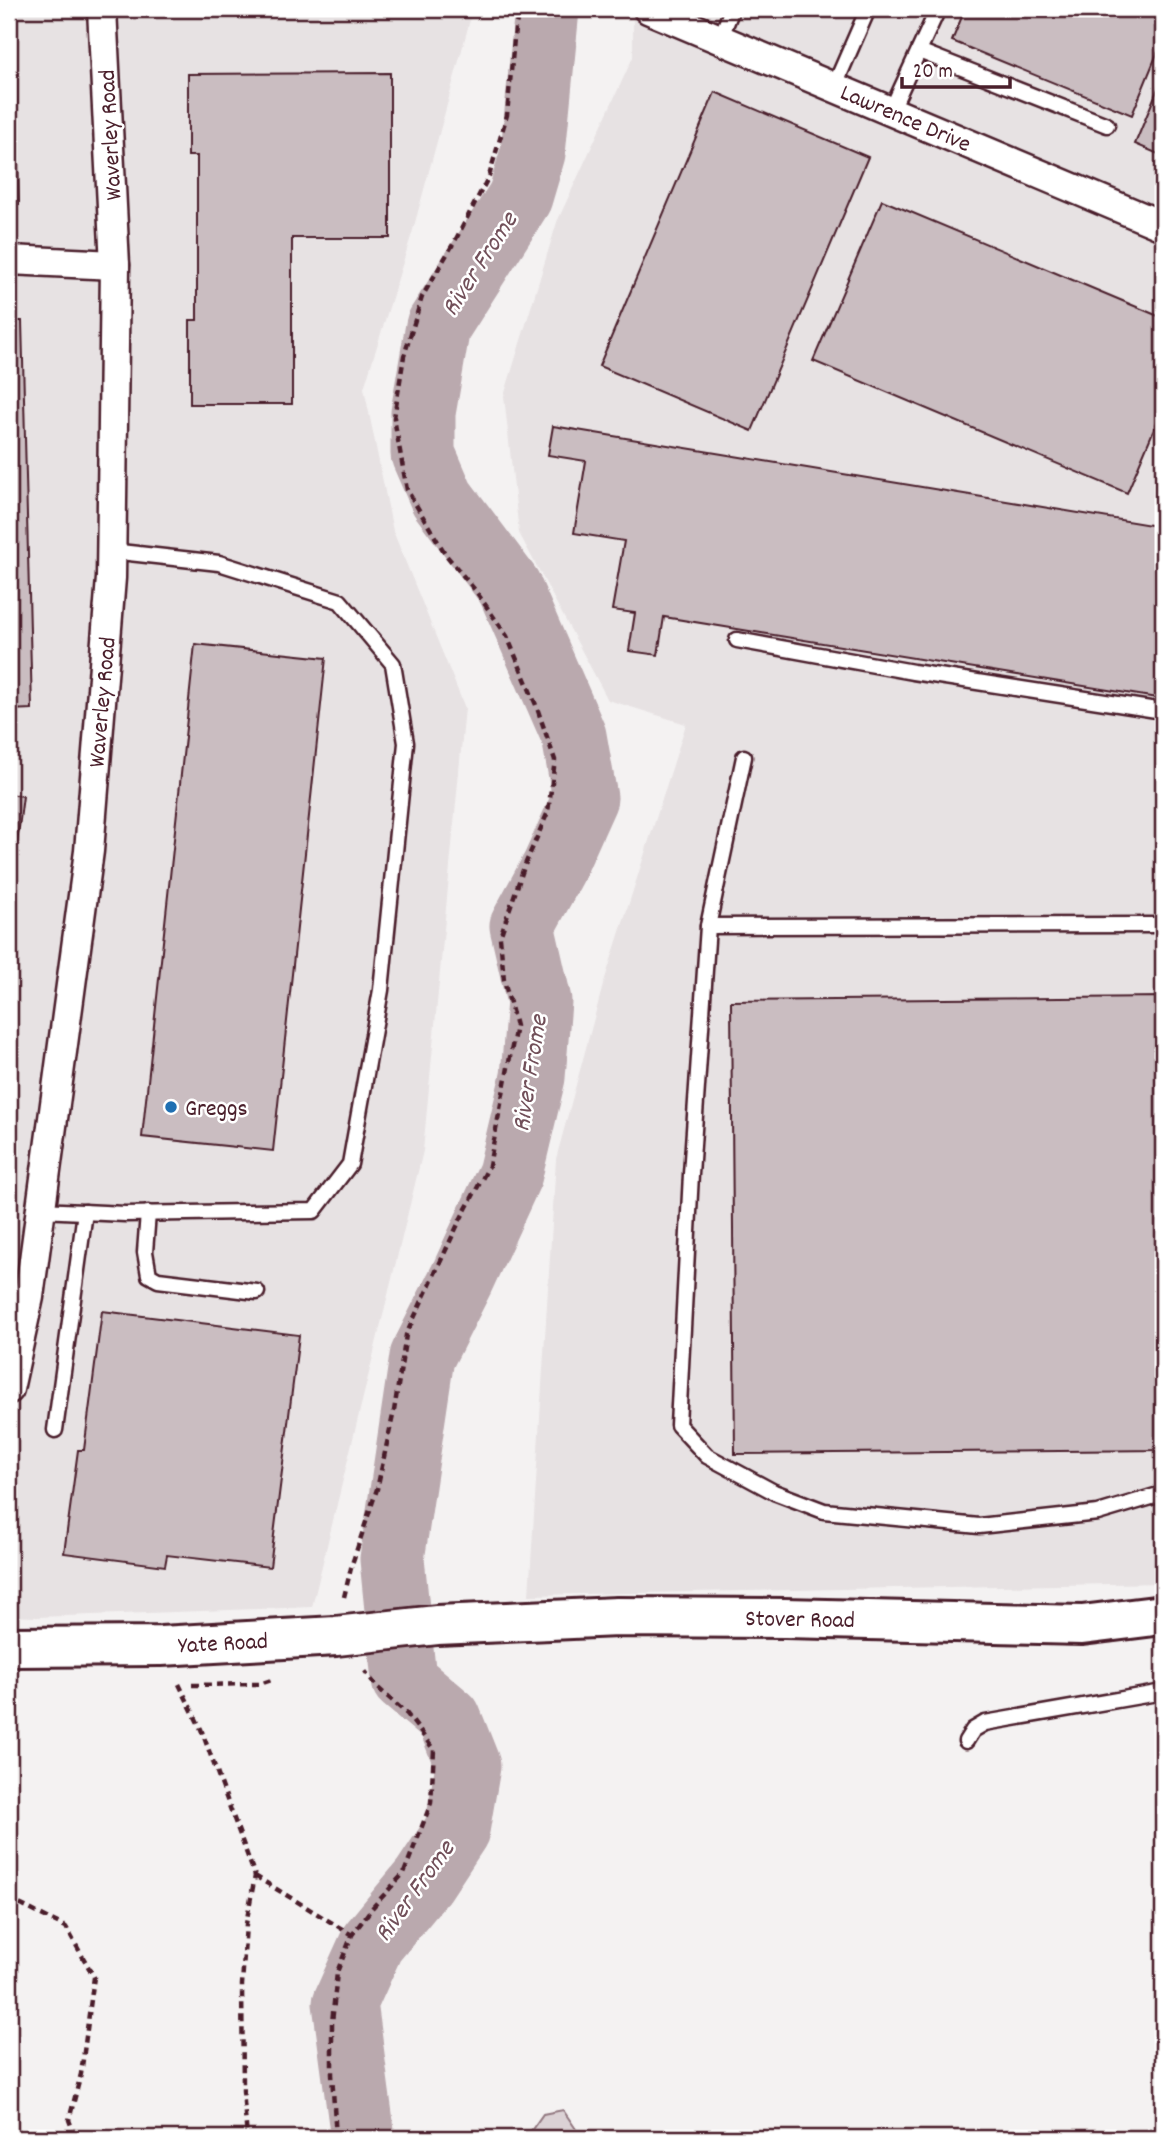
<svg xmlns="http://www.w3.org/2000/svg" width="1172" height="2147" viewBox="0 0 1172 2147" font-family="Dekko,sans-serif">
	<rect width="100%" height="100%" fill="#f4f2f2"/>
	<filter id="ink" filterUnits="userSpaceOnUse"><feTurbulence type="fractalNoise" baseFrequency=".0143" numOctaves="2"/><feDisplacementMap in="SourceGraphic" scale="14" xChannelSelector="R" yChannelSelector="G"/><feConvolveMatrix kernelMatrix="1 2 1 2 8 2 1 2 1" color-interpolation-filters="sRGB"/></filter>
	<g filter="url(#ink)">
		<g fill="#e7e2e3">
			<path d="M 9,9 L 473,9 L 413,230 L 364,388 L 393,531 L 465,708 L 423,1151 L 312,1607 L 37,1617 L 9,1616 Z"/>
			<path d="M 633,9 L 1163,9 L 1163,1583 L 529,1595 L 556,1159 L 603,985 L 686,724 L 608,700 L 519,533 L 504,396 L 557,222 L 633,57 Z"/>
		</g>
		<path fill="#dbd2d5" stroke="#927880" stroke-width="2" d="M 563,2110 L 582,2138 L 526,2138 L 543,2114 Z"/>
		<g fill="none" stroke-linecap="round" stroke-linejoin="round">
			<path stroke="#baa9ae" stroke-width="65" d="M 363,2138 L 345,2003 L 372,1943 L 424,1880 L 457,1830 L 468,1766 L 449,1718 L 404,1680 L 392,1559 L 422,1357 L 462,1278 L 510,1174 L 533,1077 L 539,1001 L 522,926 L 554,867 L 585,798 L 574,736 L 509,587 L 442,498 L 423,454 L 423,413 L 438,326 L 520,197 L 533,153 L 547,9"/>
		</g>
		<g fill="#cabdc1" stroke="#4a1f2b" stroke-width="2">
			<path d="M 15,9 L 17,109 L 9,110 L 9,10 Z"/>
			<path d="M 965,9 L 1156,9 L 1154,14 L 1163,18 L 1163,39 L 1132,115 L 952,41 Z"/>
			<path d="M 390,73 L 390,238 L 292,238 L 292,404 L 190,404 L 190,320 L 197,320 L 197,156 L 188,156 L 188,74 Z"/>
			<path d="M 1161,81 L 1163,82 L 1163,156 L 1135,144 Z"/>
			<path d="M 715,92 L 868,157 L 752,431 L 599,366 Z"/>
			<path d="M 17,109 L 19,204 L 9,204 L 9,110 Z"/>
			<path d="M 882,200 L 1163,318 L 1163,408 L 1127,493 L 813,361 Z"/>
			<path d="M 9,321 L 22,321 L 32,709 L 9,710 Z"/>
			<path d="M 553,426 L 1163,527 L 1163,699 L 664,617 L 658,655 L 629,651 L 635,613 L 612,610 L 624,541 L 574,533 L 586,461 L 548,455 Z"/>
			<path d="M 195,644 L 326,658 L 273,1151 L 142,1137 Z"/>
			<path d="M 9,794 L 23,796 L 9,907 Z"/>
			<path d="M 1163,997 L 1163,1450 L 735,1454 L 731,1001 Z"/>
			<path d="M 102,1311 L 299,1335 L 270,1567 L 167,1555 L 165,1566 L 64,1553 L 78,1450 L 84,1450 Z"/>
		</g>
		<g fill="none" stroke-linecap="round" stroke-linejoin="round">
			<g stroke="#4a1f2b" stroke-width="19">
				<g id="service">
					<path d="M 720,39 L 732,9"/>
					<path d="M 919,51 L 1107,125"/>
					<path d="M 834,87 L 868,9"/>
					<path d="M 891,111 L 938,9"/>
					<path d="M 737,640 L 913,672 L 1163,711"/>
					<path d="M 744,757 L 708,926 L 691,1174 L 678,1425 L 707,1456 L 774,1492 L 824,1511 L 979,1526 L 1098,1513 L 1155,1496 L 1163,1497"/>
					<path d="M 708,926 L 1163,925"/>
					<path d="M 41,1210 L 125,1214 L 314,1211 L 350,1164 L 381,990 L 406,743 L 393,664 L 340,601 L 219,563 L 111,551"/>
					<path d="M 148,1213 L 145,1252 L 149,1275 L 158,1280 L 257,1292"/>
					<path d="M 55,1430 L 85,1212"/>
					<path d="M 966,1741 L 973,1730 L 985,1723 L 1163,1692"/>
				</g>
			</g>
			<g stroke="#4a1f2b" stroke-width="33">
				<g id="minor">
					<path d="M 648,9 L 1163,226"/>
					<path d="M 9,260 L 115,265"/>
					<path d="M 9,1389 L 29,1297 L 89,851 L 111,578 L 115,265 L 102,9"/>
				</g>
			</g>
			<g stroke="#4a1f2b" stroke-width="44">
				<path id="secondary" d="M 9,1647 L 161,1646 L 336,1636 L 437,1625 L 617,1617 L 785,1618 L 1082,1625 L 1163,1615"/>
			</g>
			<g stroke="#4a1f2b" stroke-width="4.5" stroke-dasharray="7 5" stroke-linecap="butt">
				<path d="M 344,1597 L 352,1564 L 377,1489 L 394,1411 L 406,1335 L 460,1220 L 489,1166 L 516,1026 L 504,980 L 500,937 L 524,867 L 548,812 L 555,760 L 536,705 L 507,636 L 475,590 L 446,555 L 407,490 L 394,418 L 404,356 L 422,297 L 456,239 L 489,176 L 507,115 L 515,28 L 520,9"/>
				<path d="M 179,1684 L 201,1729 L 255,1876 L 246,1924 L 242,1985 L 243,2090 L 247,2138"/>
				<path d="M 192,1685 L 260,1684 L 274,1679"/>
				<path d="M 255,1876 L 352,1935"/>
				<path d="M 9,1899 L 66,1927 L 94,1977 L 81,2074 L 69,2120 L 76,2138"/>
				<path d="M 336,2138 L 332,2074 L 332,2023 L 337,1972 L 352,1935 L 372,1908 L 404,1873 L 431,1803 L 434,1750 L 407,1714 L 377,1687 L 365,1671"/>
			</g>
			<use href="#service" stroke="#fff" stroke-width="14"/>
			<use href="#minor" stroke="#fff" stroke-width="28"/>
			<use href="#secondary" stroke="#fff" stroke-width="38"/>
		</g>
	</g>
	<circle fill="#1f6fb2" stroke="#fff" stroke-width="2.5" cx="171" cy="1107" r="7"/>
	<g text-anchor="middle" stroke-width="5" stroke-linejoin="round" paint-order="stroke">
		<g font-size="24" fill="#4a1f2b" stroke="#fff">
			<text transform="translate(906 117) rotate(23)" y="8">Lawrence Drive</text>
			<text transform="translate(109 135) rotate(-93)" y="8">Waverley Road</text>
			<text transform="translate(101 702) rotate(-85)" y="8">Waverley Road</text>
			<text transform="translate(800 1618) rotate(1)" y="8">Stover Road</text>
			<text transform="translate(223 1642) rotate(-3)" y="8">Yate Road</text>
		</g>
		<g font-size="24" fill="#4a1f2b" stroke="#fff" text-anchor="start">
			<text x="185" y="1115">Greggs</text>
		</g>
		<g font-size="26" font-style="italic" fill="#714f59" stroke="#fff">
			<text transform="translate(478 263) rotate(-57)" y="9">River Frome</text>
			<text transform="translate(528 1073) rotate(-81)" y="9">River Frome</text>
			<text transform="translate(413 1890) rotate(-54)" y="9">River Frome</text>
		</g>
	</g>
	<rect width="1172" height="2147" fill="none" stroke="#fff" stroke-width="35"/>
	<rect x="18" y="18" width="1137" height="2112" fill="none" stroke="#4a1f2b" stroke-width="2.5" filter="url(#ink)"/>
	<path d="M902 77v10h108v-10" fill="none" stroke="#4a1f2b" stroke-width="3.5"/>
	<text x="913" y="77" font-size="21" fill="#4a1f2b" stroke="#ffffff" stroke-width="5" paint-order="stroke">20 m</text>
</svg>
